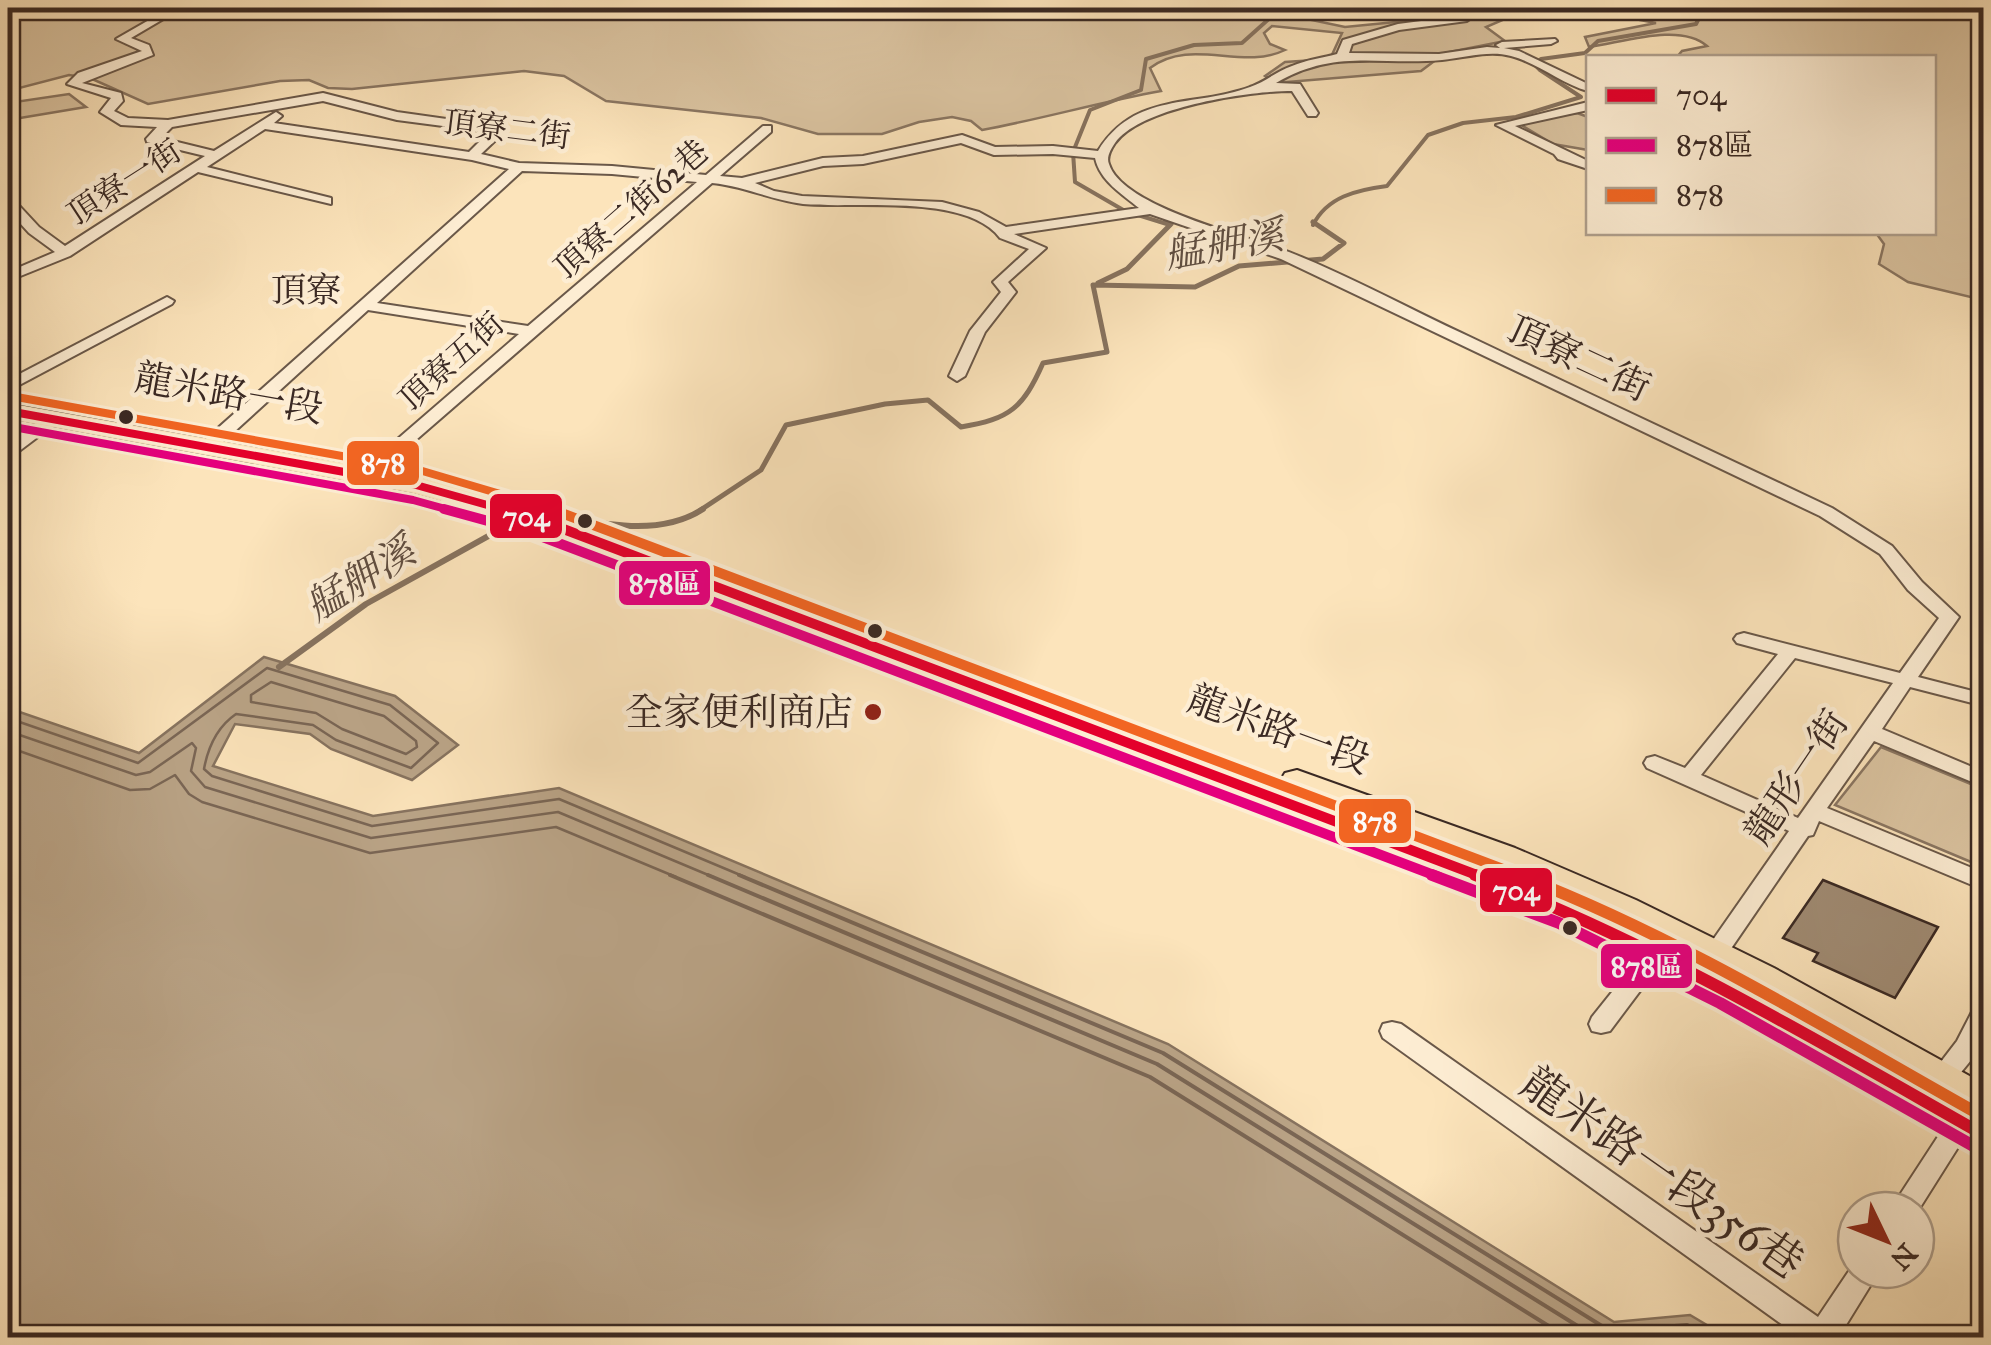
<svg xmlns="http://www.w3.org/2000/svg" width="1991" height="1345" viewBox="0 0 1991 1345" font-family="'IM FELL Great Primer','Noto Serif TC',serif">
	<rect width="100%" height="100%" fill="#fce4bb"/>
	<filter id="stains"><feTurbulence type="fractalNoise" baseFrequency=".002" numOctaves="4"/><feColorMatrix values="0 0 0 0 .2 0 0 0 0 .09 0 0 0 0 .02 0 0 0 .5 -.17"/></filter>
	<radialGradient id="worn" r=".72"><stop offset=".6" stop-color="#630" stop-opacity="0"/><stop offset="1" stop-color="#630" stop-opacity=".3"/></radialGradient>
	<g fill="#dbc4a1" stroke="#8a7662" stroke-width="2.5">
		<path d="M 8,8 L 1289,8 L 1288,15 L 1345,27 L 1436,18 L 1448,8 L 1983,8 L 1983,300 L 1908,282 L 1879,264 L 1884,244 L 1876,233 L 1934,232 L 1934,58 L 1677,57 L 1682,51 L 1707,46 C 1680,22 1621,43 1589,47 L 1585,37 L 1656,23 L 1581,9 L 1514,15 L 1486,27 L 1505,41 L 1445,53 L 1421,71 L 1275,83 L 1265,76 L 1285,62 L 1330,59 L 1342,33 L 1272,26 L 1264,33 L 1270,44 L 1285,50 C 1242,71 1191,37 1150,68 L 1161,91 C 1100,102 1042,119 982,130 L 971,121 L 952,117 L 919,122 L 882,134 L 818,134 L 761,118 L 606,101 L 564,76 L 524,71 L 352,89 L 328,88 L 309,80 L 280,81 L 148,104 L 90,78 L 69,75 L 8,91 Z"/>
		<path d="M 69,94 L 86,107 L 8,120 L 8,103 Z"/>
		<path d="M 1577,113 L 1588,117 L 1588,150 L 1553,144 L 1523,126 L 1523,121 Z"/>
		<path d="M 1881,747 L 1983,789 L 1983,867 L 1835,805 Z"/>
	</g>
	<path fill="#baa487" stroke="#87735f" stroke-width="2.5" d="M 264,657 L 395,696 L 458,745 L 412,780 L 331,749 L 310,734 L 235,724 L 213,766 L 373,816 L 559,788 L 1168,1044 L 1614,1322 L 1690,1315 L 1727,1337 L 8,1337 L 8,708 L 139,753 Z"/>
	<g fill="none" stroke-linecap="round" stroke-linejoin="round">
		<g stroke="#7a6655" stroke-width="2.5">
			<path d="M 271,682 L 384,716 L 416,741 L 417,747 L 406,754 L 342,729 L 316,713 L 251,702 L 251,695 Z"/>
			<path d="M 8,718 L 138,763 L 267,668 L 390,705 L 438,743 L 411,768 L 336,740 L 313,725 L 236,714 C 217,727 208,747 204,769 L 212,776 L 372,826 L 559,799 L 745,877"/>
			<path d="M 8,731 L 136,775 L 150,772 L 192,743 L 196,748 L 191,771 L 205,787 L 371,838 L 558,812 L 713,877"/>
			<path d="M 8,747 L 130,790 L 150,789 L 175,775 L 189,794 L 202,802 L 370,853 L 556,827 L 676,877"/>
		</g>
		<g stroke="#7a6655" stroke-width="4">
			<path d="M 670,875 L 1150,1077 L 1568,1338"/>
			<path d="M 708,875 L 1157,1064 L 1597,1338"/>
			<path d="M 739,875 L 1163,1053 L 1610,1331 L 1687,1325 L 1708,1338"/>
		</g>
		<g stroke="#87735f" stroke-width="4">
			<path d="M 1170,225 L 1125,211 L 1075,182 L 1073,152 L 1090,110 L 1141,90 L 1146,59 L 1194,45 L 1242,43 L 1281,8"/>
			<path d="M 1313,225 C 1327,197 1356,190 1387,186 L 1428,135 L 1463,123 L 1516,117 L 1581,97 L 1540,70 L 1535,65 L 1541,59 L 1585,53 L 1598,41 L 1696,24 L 1704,8"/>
		</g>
		<g stroke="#87735f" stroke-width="5">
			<path d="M 1098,283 L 1127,269 L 1171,224 L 1165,222"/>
			<path d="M 699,511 L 761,470 L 786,425 L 885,404 L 928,400 L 961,427 C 1010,419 1023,408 1043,363 L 1107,352 L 1093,285 L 1195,287 L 1239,266 L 1323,259 L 1344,243 L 1313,222"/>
		</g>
		<g stroke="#87735f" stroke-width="6">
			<path d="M 545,514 C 596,522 657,539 703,509"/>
			<path d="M 279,667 L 366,604 L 519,519"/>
		</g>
	</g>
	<path fill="#9f8a72" stroke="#3a2923" stroke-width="2.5" d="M 1823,880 L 1938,927 L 1895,998 L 1813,961 L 1818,953 L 1783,938 Z"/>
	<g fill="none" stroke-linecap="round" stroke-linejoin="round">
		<g stroke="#6a5849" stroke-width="4">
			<g id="minor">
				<path d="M 170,8 L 182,8 L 131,38 L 149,45 L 153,55 L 82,83 L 121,93 L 123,101 L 114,111 L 128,118 L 168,120 L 323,93 L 397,112 L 503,127 L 503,133 L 481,154 L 519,163 L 612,166 L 706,175 L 763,126 L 771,126 L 771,132 L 720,176 L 742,178 L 823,158 L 863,156 L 962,135 L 995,147 L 1053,146 L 1098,151 C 1135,91 1194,108 1250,87 C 1265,82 1277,71 1292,66 C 1306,60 1322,58 1337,54 L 1343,40 L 1398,24 L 1460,16 L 1473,8 L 1485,8 L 1467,21 L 1399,30 L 1352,44 L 1349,53 L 1439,54 L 1487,47 L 1500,48 L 1496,45 L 1502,42 L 1555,39 L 1557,41 L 1551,44 L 1504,48 L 1519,51 L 1588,84 L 1588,91 C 1562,84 1538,63 1511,56 C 1488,50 1465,58 1442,60 C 1379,66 1336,48 1276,83 L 1300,84 L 1318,113 L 1316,116 L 1308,116 L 1292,91 C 1250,91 1141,107 1115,143 C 1111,149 1106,157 1109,164 C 1122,207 1249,237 1289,252 C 1350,276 1409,309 1468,336 C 1589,394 1711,451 1832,508 L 1892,546 L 1922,582 L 1959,617 L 1918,677 L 1984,694 L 1984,706 L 1910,687 L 1882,729 L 1984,772 L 1984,787 L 1874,741 L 1827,808 L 1984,873 L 1984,890 L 1819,821 L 1813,835 L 1808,836 L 1717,969 L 1709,972 L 1701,969 L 1697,963 L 1701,957 L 1789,831 L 1647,768 L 1644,763 L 1647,758 L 1655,756 L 1685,768 L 1778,654 L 1737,643 L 1734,639 L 1737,635 L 1744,633 L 1900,673 L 1939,618 L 1908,590 L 1880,554 L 1820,516 L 1281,259 L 1150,214 L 1014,234 L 1046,248 L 1008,282 L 1016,292 L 985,332 L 965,376 L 957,381 L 949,376 L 970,331 L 1001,292 L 993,282 L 1029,249 L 1000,238 C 966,193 855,209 803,204 C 771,200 744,186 712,183 L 386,466 L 380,467 L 371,462 L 519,334 L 368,310 L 212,452 L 200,452 L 200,444 L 509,169 L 472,160 L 265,129 L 207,167 L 331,198 L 331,204 L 198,172 L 70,256 L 8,281 L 8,272 L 55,252 L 29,233 L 8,210 L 8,198 L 13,199 L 39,227 L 65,246 L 205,156 L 147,142 L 146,139 L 157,127 L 121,125 L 100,112 L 111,98 L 67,84 L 78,73 L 142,51 L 116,39 ZM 323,101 L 397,120 L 489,132 L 469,152 L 274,123 L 282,116 L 276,112 L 214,151 L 161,138 L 172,127 ZM 961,143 L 994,155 L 1053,154 L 1095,158 C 1100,181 1122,194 1139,208 L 1006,227 L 979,212 L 942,202 L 802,196 L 774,191 L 755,183 L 823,166 L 863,164 ZM 522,171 L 612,174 L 697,182 L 528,326 L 377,303 ZM 1795,658 L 1893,683 L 1798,818 L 1701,775 Z"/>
				<path d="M 1588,102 L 1588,110 L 1515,126 L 1588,161 L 1588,169 L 1558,159 L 1554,154 L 1496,125 Z"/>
				<path d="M 167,297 L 174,301 L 172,304 L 8,391 L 8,380 Z"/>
				<path d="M 49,415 L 57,420 L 55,424 L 14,455 L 8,456 L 8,443 Z"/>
				<path d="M 1656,944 L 1664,947 L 1668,953 L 1664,959 L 1610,1031 L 1601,1033 L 1592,1031 L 1589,1024 L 1592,1017 L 1648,947 Z"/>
				<path d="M 1984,1003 L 1984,1039 L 1976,1054 L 1949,1087 L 1940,1090 L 1931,1087 L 1927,1080 L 1957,1041 L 1975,1006 Z"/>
				<path d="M 1392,1022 L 1401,1024 L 1818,1317 L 1855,1262 L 1856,1270 L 1879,1270 L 1875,1278 L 1838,1338 L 1801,1338 L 1383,1038 L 1380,1031 L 1383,1024 Z"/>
				<path d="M 1961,1112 L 1970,1115 L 1974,1122 L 1916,1214 L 1916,1210 L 1890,1210 L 1952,1115 Z"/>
			</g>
		</g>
		<g stroke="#3a2923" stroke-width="4">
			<path id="primary" d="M 8,403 L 416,476 L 547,513 L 1499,870 L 1285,789 L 1280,781 L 1285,773 L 1297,770 L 1515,848 L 1636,900 L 1774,968 L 1984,1084 L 1984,1152 L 1713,1000 L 1552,918 L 527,525 L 413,493 L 8,419 Z"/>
		</g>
		<use href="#minor" fill="#fdedd3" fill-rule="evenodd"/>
		<use href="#primary" fill="#fce4bb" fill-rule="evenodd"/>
		<g stroke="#fdedd3" stroke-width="14">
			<path id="bus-1-far2" d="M 8,411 L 416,485 L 509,511"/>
		</g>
		<g stroke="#fdedd3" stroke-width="18">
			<path id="bus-1-far1" d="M 500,509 L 537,519 L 1482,877"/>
		</g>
		<g stroke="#fdedd3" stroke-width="20">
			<path id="bus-1" d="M 1475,875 C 1654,943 1818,1041 1984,1135"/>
		</g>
		<g stroke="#fdedd3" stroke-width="14">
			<path id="bus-2-far2" d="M 8,426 L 413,500 L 453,511"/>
		</g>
		<g stroke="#fdedd3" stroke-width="18">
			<path id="bus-2-far1" d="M 444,509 L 532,533 L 1439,877"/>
		</g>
		<g stroke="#fdedd3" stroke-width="20">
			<path id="bus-2" d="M 1432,875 L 1559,923 L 1720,1003 L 1977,1148"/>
		</g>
		<g stroke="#fdedd3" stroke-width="14">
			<path id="bus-3-far2" d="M 11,396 L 419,470 L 558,511"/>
		</g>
		<g stroke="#fdedd3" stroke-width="18">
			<path id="bus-3-far1" d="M 551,509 L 1524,877"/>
		</g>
		<g stroke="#fdedd3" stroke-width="20">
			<path id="bus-3" d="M 1517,875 C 1680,937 1832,1032 1984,1117"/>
		</g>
		<use href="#bus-1-far2" stroke="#e4002b" stroke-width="8"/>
		<use href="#bus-1-far1" stroke="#e4002b" stroke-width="10"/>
		<use href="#bus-1" stroke="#e4002b" stroke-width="12"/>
		<use href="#bus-2-far2" stroke="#e5007d" stroke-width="8"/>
		<use href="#bus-2-far1" stroke="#e5007d" stroke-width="10"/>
		<use href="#bus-2" stroke="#e5007d" stroke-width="12"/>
		<use href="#bus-3-far2" stroke="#f26522" stroke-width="8"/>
		<use href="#bus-3-far1" stroke="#f26522" stroke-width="10"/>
		<use href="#bus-3" stroke="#f26522" stroke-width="12"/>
	</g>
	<g fill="#3a2923" stroke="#fdedd3" stroke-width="4">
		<circle cx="126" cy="417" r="9"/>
		<circle cx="585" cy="521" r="9"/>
		<circle cx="875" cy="631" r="9"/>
		<circle cx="1570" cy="928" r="9"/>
	</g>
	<circle fill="#8f2418" stroke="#fdedd3" stroke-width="4" cx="873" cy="712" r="10"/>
	<g text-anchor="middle" stroke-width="9" stroke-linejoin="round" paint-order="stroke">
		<g font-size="32" fill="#3a2923" stroke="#fdedd3">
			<text transform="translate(507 129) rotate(7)" y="11">頂寮二街</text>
			<text transform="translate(124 182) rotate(-33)" y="11">頂寮一街</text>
			<text transform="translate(631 209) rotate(-41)" y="11">頂寮二街62巷</text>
			<text transform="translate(451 361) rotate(-42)" y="11">頂寮五街</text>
		</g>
		<g font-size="35" fill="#3a2923" stroke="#fdedd3">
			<text x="306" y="302">頂寮</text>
		</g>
		<g font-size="38" fill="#3a2923" stroke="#fdedd3">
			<text transform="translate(1579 358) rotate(25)" y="13">頂寮二街</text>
			<text transform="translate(229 393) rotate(10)" y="13">龍米路一段</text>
			<text transform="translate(1279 729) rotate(20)" y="13">龍米路一段</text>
			<text transform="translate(1796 777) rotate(-56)" y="13">龍形一街</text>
		</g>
		<g font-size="38" fill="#3a2923" stroke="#fdedd3" text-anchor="end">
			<text x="853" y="725">全家便利商店</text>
		</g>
		<g font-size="40" font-style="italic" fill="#604e41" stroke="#fdedd3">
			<text transform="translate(1224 244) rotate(-10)" y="14">艋舺溪</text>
			<text transform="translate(360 578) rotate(-32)" y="14">艋舺溪</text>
		</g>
		<g font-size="45" fill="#3a2923" stroke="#fdedd3">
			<text transform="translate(1663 1172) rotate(35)" y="16">龍米路一段356巷</text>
		</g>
	</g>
	<g stroke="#fdedd3" stroke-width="4">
		<rect x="345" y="439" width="76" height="48" rx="10" fill="#f26522"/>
		<rect x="488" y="492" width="76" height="48" rx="10" fill="#e4002b"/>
		<rect x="617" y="559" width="95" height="48" rx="10" fill="#e5007d"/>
		<rect x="1337" y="797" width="76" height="48" rx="10" fill="#f26522"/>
		<rect x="1478" y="866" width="76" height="48" rx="10" fill="#e4002b"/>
		<rect x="1599" y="942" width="95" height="48" rx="10" fill="#e5007d"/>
	</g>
	<g font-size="28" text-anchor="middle" font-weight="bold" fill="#fff">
		<text x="383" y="473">878</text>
		<text x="526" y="526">704</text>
		<text x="665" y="593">878區</text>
		<text x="1375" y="831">878</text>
		<text x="1516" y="900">704</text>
		<text x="1647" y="976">878區</text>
	</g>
	<rect width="1991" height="1345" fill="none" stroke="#fce4bb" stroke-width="40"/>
	<rect x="10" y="10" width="1971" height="1325" fill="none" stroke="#3a2923" stroke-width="5"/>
	<rect x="20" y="20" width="1951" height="1305" fill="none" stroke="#3a2923" stroke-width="2.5"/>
	<rect x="1586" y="55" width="350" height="180" fill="#fdedd3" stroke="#af9f8d" stroke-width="2.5"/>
	<rect x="1606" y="88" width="50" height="15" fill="#e4002b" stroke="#af9f8d" stroke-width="2.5"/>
	<text x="1676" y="105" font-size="30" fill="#3a2923">704</text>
	<rect x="1606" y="138" width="50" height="15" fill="#e5007d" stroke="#af9f8d" stroke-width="2.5"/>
	<text x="1676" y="155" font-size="30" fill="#3a2923">878區</text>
	<rect x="1606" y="188" width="50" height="15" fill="#f26522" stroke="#af9f8d" stroke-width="2.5"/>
	<text x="1676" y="205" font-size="30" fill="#3a2923">878</text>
	<g transform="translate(1886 1240) rotate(133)"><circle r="48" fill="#fdedd3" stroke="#af9f8d" stroke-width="2.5"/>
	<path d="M0-8L18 38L0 25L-18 38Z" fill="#8f2418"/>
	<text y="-15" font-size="28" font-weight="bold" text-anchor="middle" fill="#3a2923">N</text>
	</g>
	<rect width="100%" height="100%" filter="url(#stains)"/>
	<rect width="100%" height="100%" fill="url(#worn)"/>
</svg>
